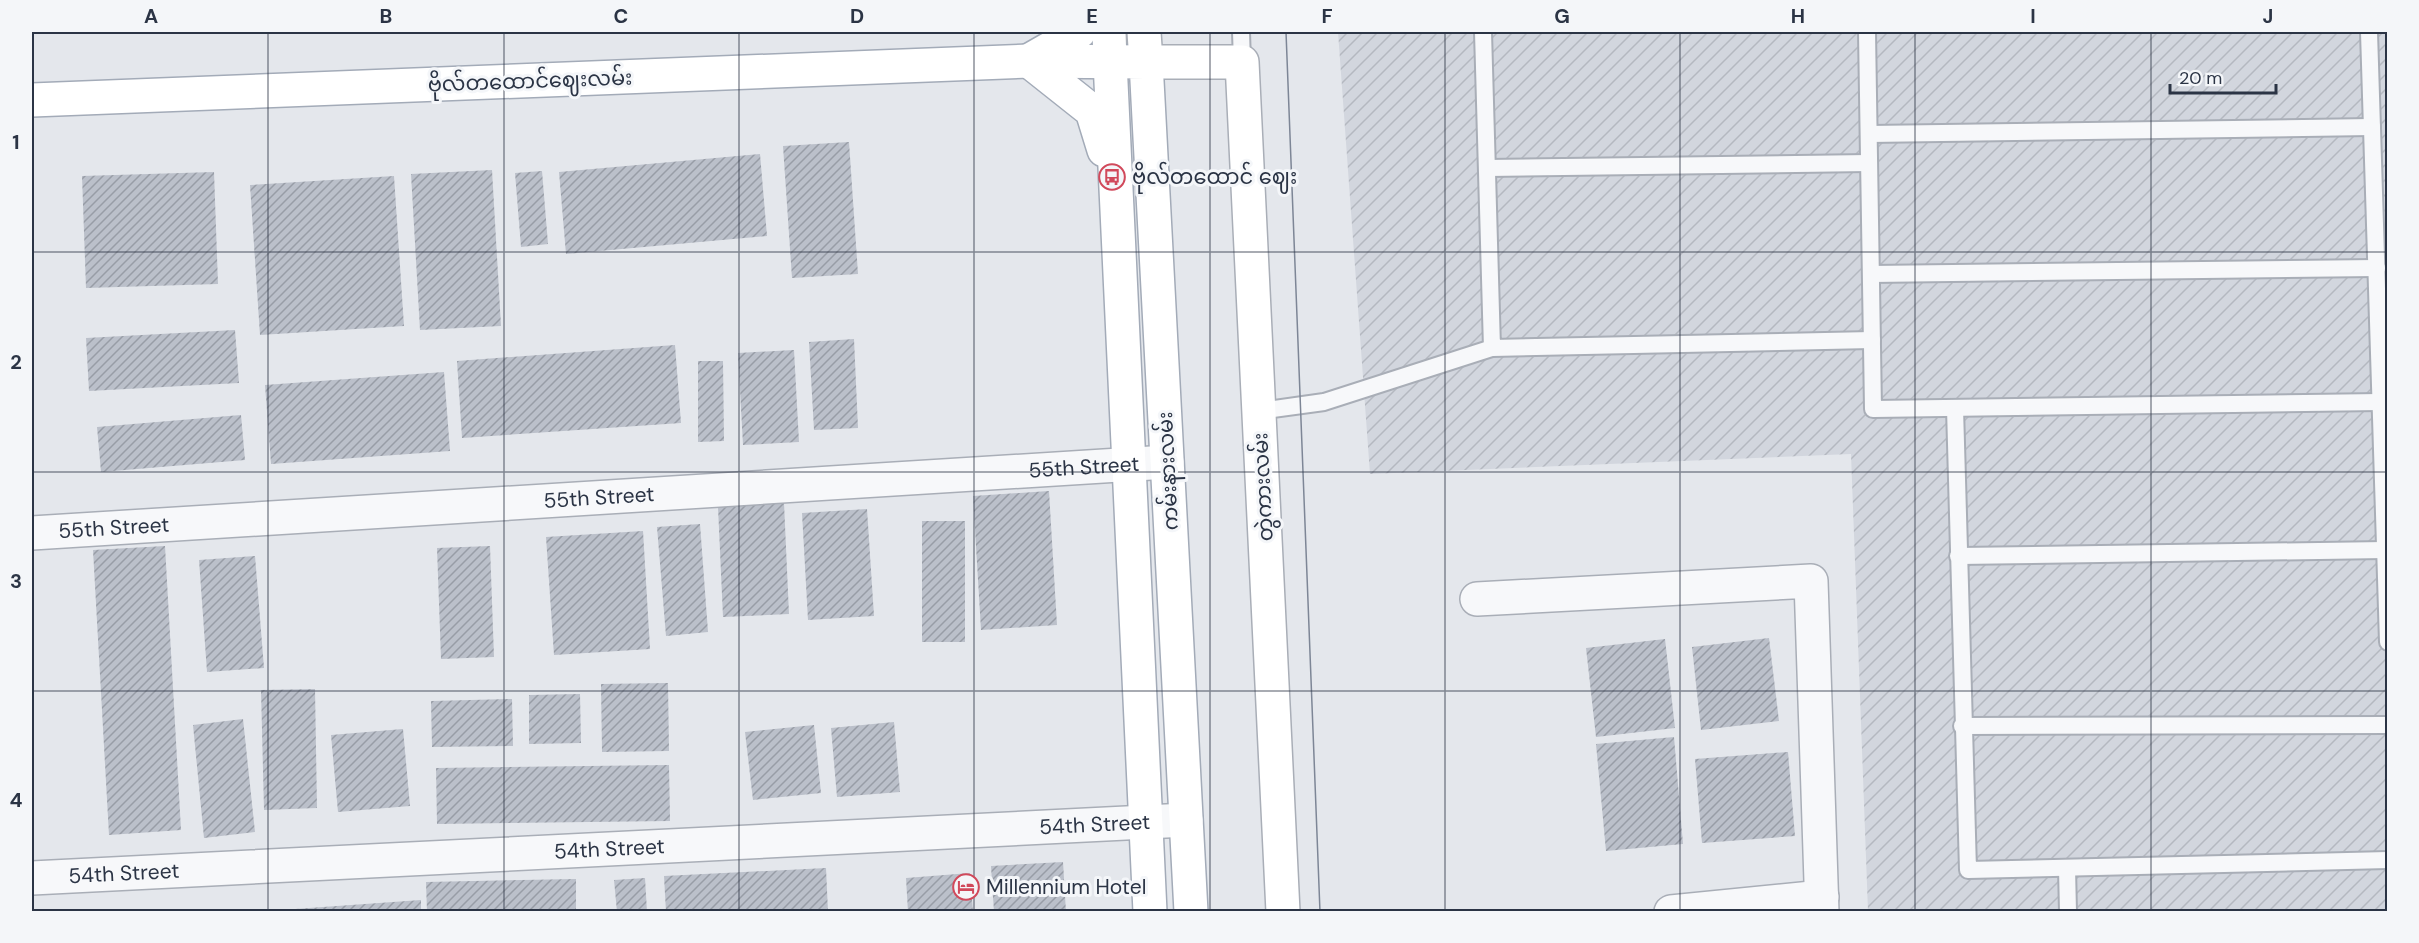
<svg xmlns="http://www.w3.org/2000/svg" width="2419" height="943" viewBox="0 0 2419 943" font-family="'DM Sans','Noto Sans Myanmar',sans-serif">
	<defs>
		<pattern id="industrial-furrows" width="10" height="10" patternUnits="userSpaceOnUse" patternTransform="scale(1.5)"><rect width="10" height="10" fill="#d2d6de"/><path d="M-1 1l2-2M0 10L10 0M9 11l2-2" fill="none" stroke="#b4b8c0"/></pattern>
		<pattern id="building-hatch" width="6" height="6" patternUnits="userSpaceOnUse" patternTransform="scale(1.5)"><rect width="6" height="6" fill="#bbc0ca"/><path d="M-1 1l2-2M0 6l6-6M5 7l2-2" fill="none" stroke="#989da6"/></pattern>
	</defs>
	<rect width="100%" height="100%" fill="#e4e7ec"/>
	<path fill="url(#industrial-furrows)" d="M 1338,32 L 2387,32 L 2387,911 L 1868,911 L 1851,454 L 1370,474 Z"/>
	<g fill="url(#building-hatch)">
		<path d="M 849,142 L 858,274 L 792,278 L 783,146 Z"/>
		<path d="M 760,154 L 767,236 L 566,254 L 559,172 Z"/>
		<path d="M 492,170 L 501,326 L 420,330 L 411,174 Z"/>
		<path d="M 542,171 L 548,244 L 521,247 L 515,173 Z"/>
		<path d="M 214,172 L 218,284 L 86,288 L 82,176 Z"/>
		<path d="M 394,176 L 404,326 L 260,335 L 250,185 Z"/>
		<path d="M 235,330 L 239,383 L 89,391 L 86,338 Z"/>
		<path d="M 854,339 L 858,428 L 814,430 L 809,342 Z"/>
		<path d="M 675,345 L 681,423 L 462,438 L 457,361 Z"/>
		<path d="M 794,350 L 799,442 L 743,445 L 738,353 Z"/>
		<path d="M 698,361 L 723,361 L 724,441 L 698,442 Z"/>
		<path d="M 444,372 L 450,451 L 271,464 L 265,385 Z"/>
		<path d="M 241,415 L 245,460 L 101,472 L 97,427 Z"/>
		<path d="M 1049,491 L 1057,625 L 981,630 L 973,496 Z"/>
		<path d="M 784,503 L 789,614 L 723,617 L 718,507 Z"/>
		<path d="M 867,509 L 874,616 L 808,620 L 802,513 Z"/>
		<rect x="922" y="521" width="43" height="121"/>
		<path d="M 700,524 L 708,632 L 666,636 L 657,527 Z"/>
		<path d="M 643,531 L 650,649 L 554,655 L 546,537 Z"/>
		<path d="M 165,546 L 181,830 L 109,835 L 93,550 Z"/>
		<path d="M 490,546 L 494,657 L 441,659 L 437,548 Z"/>
		<path d="M 255,556 L 264,668 L 207,672 L 199,560 Z"/>
		<path d="M 1769,638 L 1779,721 L 1701,730 L 1692,647 Z"/>
		<path d="M 1665,639 L 1675,728 L 1596,737 L 1586,648 Z"/>
		<path d="M 668,683 L 669,751 L 602,752 L 601,684 Z"/>
		<path d="M 315,689 L 317,808 L 264,810 L 261,690 Z"/>
		<path d="M 580,694 L 581,743 L 529,744 L 529,695 Z"/>
		<path d="M 512,699 L 513,746 L 432,747 L 431,701 Z"/>
		<path d="M 243,719 L 255,832 L 204,838 L 193,725 Z"/>
		<path d="M 894,722 L 900,792 L 837,797 L 831,728 Z"/>
		<path d="M 814,725 L 821,793 L 753,800 L 745,732 Z"/>
		<path d="M 403,729 L 410,806 L 338,812 L 331,735 Z"/>
		<path d="M 1674,737 L 1683,844 L 1606,851 L 1596,744 Z"/>
		<path d="M 1788,752 L 1795,836 L 1702,843 L 1695,759 Z"/>
		<path d="M 669,765 L 670,821 L 437,824 L 436,768 Z"/>
		<path d="M 1063,862 L 1066,912 L 994,912 L 991,866 Z"/>
		<path d="M 826,868 L 828,912 L 666,912 L 664,876 Z"/>
		<path d="M 970,873 L 973,912 L 908,912 L 906,878 Z"/>
		<path d="M 645,878 L 647,912 L 617,912 L 614,880 Z"/>
		<path d="M 576,879 L 576,912 L 427,912 L 426,882 Z"/>
		<path d="M 421,900 L 421,912 L 282,912 L 281,910 Z"/>
	</g>
	<g fill="none" stroke-linecap="round" stroke-linejoin="round">
		<g stroke="#a9aeb7" stroke-width="20">
			<g id="lane">
				<path d="M 1241,32 L 1242,62"/>
				<path d="M 1483,32 L 1492,348 L 1872,340"/>
				<path d="M 1867,32 L 1873,409 L 2381,402"/>
				<path d="M 2369,32 L 2388,642"/>
				<path d="M 1869,134 L 2372,127"/>
				<path d="M 1487,168 L 1869,163"/>
				<path d="M 1871,274 L 2377,268"/>
				<path d="M 1955,408 L 1968,870 L 2388,860"/>
				<path d="M 1259,411 L 1324,402 L 1492,348"/>
				<path d="M 1958,556 L 2385,550"/>
				<path d="M 1962,726 L 2388,725"/>
				<path d="M 2067,868 L 2068,912"/>
			</g>
		</g>
		<g stroke="#a9aeb7" stroke-width="36">
			<g id="street">
				<path id="s1" d="M 32,533 L 1167,462"/>
				<path d="M 1477,599 L 1811,581 L 1822,912"/>
				<path id="s2" d="M 32,878 L 1186,820"/>
				<path d="M 1671,912 L 1822,897"/>
			</g>
		</g>
		<g stroke="#a9aeb7" stroke-width="36">
			<g id="secondary">
				<path d="M 1109,32 L 1110,61"/>
				<path d="M 1144,32 L 1146,62 L 1242,62 L 1283,912"/>
			</g>
		</g>
		<g stroke="#a3abb8" stroke-width="36">
			<g id="primary">
				<path d="M 1030,60 L 1079,32"/>
				<path d="M 1029,61 L 1092,111 L 1104,150"/>
				<path d="M 1110,61 L 1150,912"/>
				<path d="M 32,100 L 1029,61 L 1146,62 L 1191,912"/>
			</g>
		</g>
		<use href="#lane" stroke="#f7f8fa" stroke-width="16"/>
		<use href="#street" stroke="#f7f8fa" stroke-width="33"/>
		<use href="#secondary" stroke="#fff" stroke-width="33"/>
		<use href="#primary" stroke="#fff" stroke-width="33"/>
		<path stroke="#7d8696" stroke-width="1.5" d="M 1286,32 L 1320,912"/>
	</g>
	<path fill="none" stroke="#2b3445" stroke-width="1.5" stroke-opacity="0.55" d="M 268,32 L 268,912M 504,32 L 504,912M 739,32 L 739,912M 974,32 L 974,912M 1210,32 L 1210,912M 1445,32 L 1445,912M 1680,32 L 1680,912M 1915,32 L 1915,912M 2151,32 L 2151,912M 32,252 L 2388,252M 32,472 L 2388,472M 32,691 L 2388,691"/>
	<defs>
		<g id="bus-ring" transform="scale(1.35)"><circle r="9.5" fill="#f4f6f9" stroke="#d1495b" stroke-width="1.5"/><path d="M-5-6H5V4H4V6H2V4H-2V6H-4V4H-5ZM-3.5-4V0h7V-4ZM-3.5 1.2v1.5H-2V1.2ZM2 1.2v1.5H3.5V1.2Z" fill="#d1495b"/></g>
		<g id="hotel-ring" transform="scale(1.35)"><circle r="9.5" fill="#f4f6f9" stroke="#d1495b" stroke-width="1.5"/><path d="M-6-4.5h1.5V1H6V5H4.5V3h-9V5H-6ZM-4 0a1.8 1.8 0 1 1 3.6 0ZM.5 0V-2.5h3Q6-2.5 6 0Z" fill="#d1495b"/></g>
	</defs>
	<g fill-rule="evenodd">
		<use href="#bus-ring" x="1112" y="177"/>
		<use href="#hotel-ring" x="966" y="887"/>
	</g>
	<g text-anchor="middle" stroke-width="6" stroke-linejoin="round" paint-order="stroke">
		<g font-size="21" fill="#2b3445" stroke="#f4f6f9">
			<text transform="translate(530 81) rotate(-2)" y="7">ဗိုလ်တထောင်ဈေးလမ်း</text>
			<text dy="7" stroke="none"><textPath href="#s1" startOffset="1054">55th Street</textPath></text>
			<text transform="translate(1168 471) rotate(-93)" y="7">ကမ်းနားလမ်း</text>
			<text transform="translate(1263 487) rotate(-93)" y="7">တွဲကားလမ်း</text>
			<text dy="7" stroke="none"><textPath href="#s1" startOffset="568">55th Street</textPath></text>
			<text dy="7" stroke="none"><textPath href="#s1" startOffset="82">55th Street</textPath></text>
			<text dy="7" stroke="none"><textPath href="#s2" startOffset="1064">54th Street</textPath></text>
			<text dy="7" stroke="none"><textPath href="#s2" startOffset="578">54th Street</textPath></text>
			<text dy="7" stroke="none"><textPath href="#s2" startOffset="92">54th Street</textPath></text>
		</g>
		<g font-size="21" fill="#2b3445" stroke="#f4f6f9" text-anchor="start">
			<text x="1132" y="184">ဗိုလ်တထောင် ဈေး</text>
			<text x="986" y="894">Millennium Hotel</text>
		</g>
	</g>
	<rect width="2419" height="943" fill="none" stroke="#f4f6f9" stroke-width="66"/>
	<path d="M2170 84v9h106v-9" fill="none" stroke="#2b3445" stroke-width="3"/>
	<text x="2179" y="84" font-size="18" fill="#2b3445" stroke="#f4f6f9" stroke-width="4.5" paint-order="stroke">20 m</text>
	<rect x="33" y="33" width="2353" height="877" fill="none" stroke="#2b3445" stroke-width="2"/>
	<g font-size="20" text-anchor="middle" font-weight="bold" fill="#2b3445">
		<text x="151" y="23">A</text>
		<text x="386" y="23">B</text>
		<text x="621" y="23">C</text>
		<text x="857" y="23">D</text>
		<text x="1092" y="23">E</text>
		<text x="1327" y="23">F</text>
		<text x="1562" y="23">G</text>
		<text x="1798" y="23">H</text>
		<text x="2033" y="23">I</text>
		<text x="2268" y="23">J</text>
		<text x="16" y="149">1</text>
		<text x="16" y="369">2</text>
		<text x="16" y="588">3</text>
		<text x="16" y="807">4</text>
	</g>
</svg>
